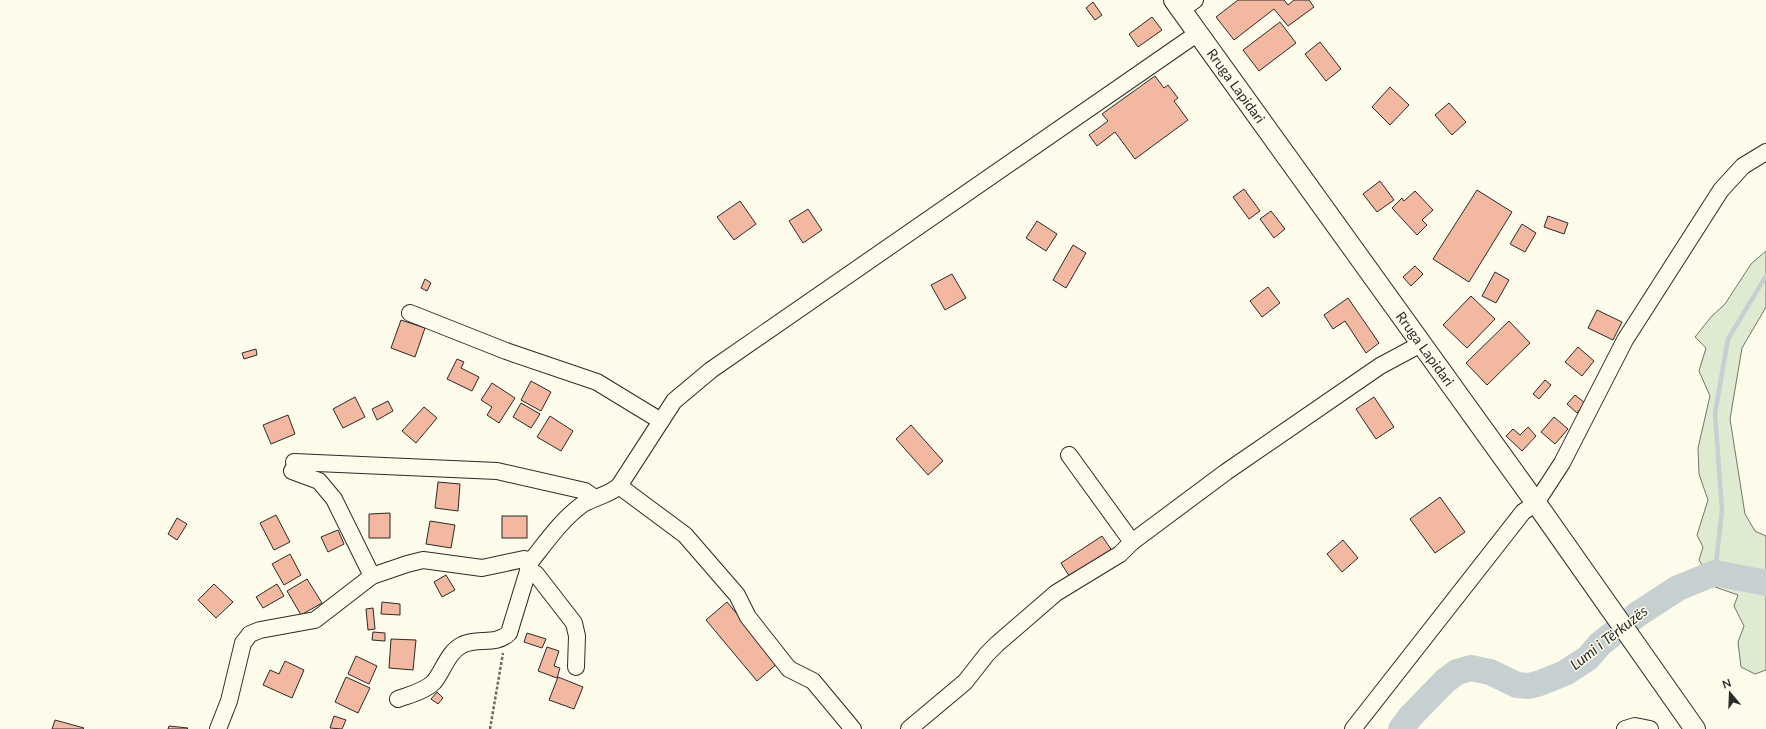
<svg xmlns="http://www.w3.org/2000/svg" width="1766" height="729" viewBox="0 0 1766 729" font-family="Lato,sans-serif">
	<rect width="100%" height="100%" fill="#fdfbea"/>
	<path fill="#deebd1" stroke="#74746e" d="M 1766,251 L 1766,307 L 1742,348 L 1730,419 L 1745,514 L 1755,531 L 1766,536 L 1766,670 L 1755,674 L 1741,667 L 1738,642 L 1744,626 L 1734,606 L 1738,595 L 1715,587 L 1699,560 L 1703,547 L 1697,535 L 1708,500 L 1699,474 L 1698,448 L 1710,396 L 1699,371 L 1706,348 L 1695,337 L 1711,317 L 1725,304 L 1751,264 Z"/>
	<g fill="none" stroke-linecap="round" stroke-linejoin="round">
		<path stroke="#c7d0d0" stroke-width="4.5" d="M 1715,573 L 1722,510 L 1715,413 L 1728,339 L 1766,276"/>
		<path stroke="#c7d0d0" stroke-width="26" d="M 1401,729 L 1410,717 L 1445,681 L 1457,672 L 1471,668 L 1490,672 L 1517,685 L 1529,686 L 1540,683 L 1565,673 L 1588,658 L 1600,644 L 1638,614 L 1678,588 L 1715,573 L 1766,583"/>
	</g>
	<g fill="#f2b8a0" stroke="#2b2b2b">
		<path d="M 1238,0 L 1284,0 L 1288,5 L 1294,0 L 1309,0 L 1314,7 L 1288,26 L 1274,9 L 1234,40 L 1216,17 Z"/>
		<path d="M 1093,2 L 1102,15 L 1095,20 L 1086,8 Z"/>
		<path d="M 1152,17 L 1162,30 L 1138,47 L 1129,34 Z"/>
		<path d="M 1280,22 L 1296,43 L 1259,71 L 1243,50 Z"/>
		<path d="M 1320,42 L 1341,69 L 1326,81 L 1305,54 Z"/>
		<path d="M 1155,76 L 1164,88 L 1168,85 L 1178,98 L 1174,101 L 1188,120 L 1135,159 L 1115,132 L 1097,146 L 1089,135 L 1108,121 L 1102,114 Z"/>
		<path d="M 1390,87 L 1409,105 L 1390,125 L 1372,107 Z"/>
		<path d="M 1449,103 L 1466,122 L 1452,135 L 1435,115 Z"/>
		<path d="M 1380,181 L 1394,200 L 1377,212 L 1363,194 Z"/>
		<path d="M 1244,189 L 1260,211 L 1249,219 L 1233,197 Z"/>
		<path d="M 1477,190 L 1512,212 L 1469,282 L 1433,259 Z"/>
		<path d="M 1415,191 L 1433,210 L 1422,220 L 1427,225 L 1417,235 L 1392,208 L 1402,198 L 1404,201 Z"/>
		<path d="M 740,201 L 756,224 L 734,240 L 717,217 Z"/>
		<path d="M 808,209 L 822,230 L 803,243 L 789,221 Z"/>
		<path d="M 1271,211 L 1285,229 L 1274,238 L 1260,219 Z"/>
		<path d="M 1548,216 L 1568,223 L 1564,234 L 1544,227 Z"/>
		<path d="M 1037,221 L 1057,234 L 1046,251 L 1026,238 Z"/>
		<path d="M 1522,224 L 1536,233 L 1525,252 L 1510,244 Z"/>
		<path d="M 1073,245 L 1086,253 L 1066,288 L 1053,280 Z"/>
		<path d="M 1415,266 L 1423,274 L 1411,286 L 1403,277 Z"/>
		<path d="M 1495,272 L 1509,280 L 1496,303 L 1482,296 Z"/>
		<path d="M 952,274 L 966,298 L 945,310 L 931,285 Z"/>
		<path d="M 425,279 L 431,283 L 427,291 L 421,288 Z"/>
		<path d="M 1268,287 L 1280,303 L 1262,317 L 1250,301 Z"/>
		<path d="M 1471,296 L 1495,319 L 1467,348 L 1443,325 Z"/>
		<path d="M 1348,298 L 1379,343 L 1366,353 L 1345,321 L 1333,329 L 1324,315 Z"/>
		<path d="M 1597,310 L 1622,322 L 1613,340 L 1588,328 Z"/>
		<path d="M 401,320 L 425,328 L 415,357 L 391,348 Z"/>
		<path d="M 1509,321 L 1530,343 L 1487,385 L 1466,363 Z"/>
		<path d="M 1578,347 L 1594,361 L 1582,376 L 1565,362 Z"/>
		<path d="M 256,349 L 257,355 L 244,359 L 242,353 Z"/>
		<path d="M 457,359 L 464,362 L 461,368 L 479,377 L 472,391 L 447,379 Z"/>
		<path d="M 1545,380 L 1551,385 L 1539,399 L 1533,394 Z"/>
		<path d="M 531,381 L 551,392 L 541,411 L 521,400 Z"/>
		<path d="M 492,383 L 515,398 L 499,423 L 487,415 L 492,407 L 481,400 Z"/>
		<path d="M 1575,395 L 1585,403 L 1577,413 L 1567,404 Z"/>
		<path d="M 355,397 L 365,417 L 343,428 L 333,409 Z"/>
		<path d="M 1374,397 L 1394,427 L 1376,439 L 1356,409 Z"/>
		<path d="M 388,401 L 393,411 L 377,420 L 372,409 Z"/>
		<path d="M 521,403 L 540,414 L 531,428 L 513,417 Z"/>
		<path d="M 424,407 L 437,418 L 416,443 L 402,431 Z"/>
		<path d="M 288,415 L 295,434 L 271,444 L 263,425 Z"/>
		<path d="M 550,416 L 573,431 L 561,451 L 537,437 Z"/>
		<path d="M 1554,417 L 1568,429 L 1555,444 L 1541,432 Z"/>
		<path d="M 911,425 L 943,461 L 928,475 L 896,439 Z"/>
		<path d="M 1528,427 L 1536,436 L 1522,451 L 1506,436 L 1513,429 L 1520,435 Z"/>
		<path d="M 438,482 L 460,484 L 458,511 L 435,508 Z"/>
		<path d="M 1440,497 L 1465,532 L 1435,553 L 1410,519 Z"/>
		<path d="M 390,513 L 390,538 L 369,538 L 369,514 Z"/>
		<path d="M 276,515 L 290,542 L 274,550 L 260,523 Z"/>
		<rect x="502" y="516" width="25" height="22"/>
		<path d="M 177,518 L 187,524 L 177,540 L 168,534 Z"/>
		<path d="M 430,521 L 455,525 L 451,548 L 426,544 Z"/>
		<path d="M 338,530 L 344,544 L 328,552 L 321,537 Z"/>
		<path d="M 1102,536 L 1113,552 L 1071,579 L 1061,563 Z"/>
		<path d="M 1343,540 L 1358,558 L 1342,572 L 1327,554 Z"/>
		<path d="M 290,554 L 301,575 L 284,585 L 272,564 Z"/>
		<path d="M 446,575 L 455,590 L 442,597 L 434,582 Z"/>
		<path d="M 307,579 L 322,603 L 301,615 L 287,591 Z"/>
		<path d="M 214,584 L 233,602 L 216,618 L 198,600 Z"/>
		<path d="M 277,584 L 284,596 L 263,608 L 256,597 Z"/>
		<path d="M 382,602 L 400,604 L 400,615 L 381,614 Z"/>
		<path d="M 727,602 L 778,663 L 757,681 L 706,620 Z"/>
		<path d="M 373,608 L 375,629 L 368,630 L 366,609 Z"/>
		<path d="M 373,632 L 385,633 L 385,641 L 372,640 Z"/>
		<path d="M 527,633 L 546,639 L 542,648 L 524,642 Z"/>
		<path d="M 391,639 L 416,640 L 413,670 L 389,668 Z"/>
		<path d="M 547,647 L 559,651 L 554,666 L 560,668 L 557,678 L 538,671 Z"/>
		<path d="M 356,656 L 377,666 L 369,684 L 348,674 Z"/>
		<path d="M 285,661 L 304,670 L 292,698 L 263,685 L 270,670 L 279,674 Z"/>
		<path d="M 346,677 L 370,688 L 358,713 L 335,702 Z"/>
		<path d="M 558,677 L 583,687 L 574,709 L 549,700 Z"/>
		<path d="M 437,692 L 443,698 L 438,704 L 431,699 Z"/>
		<path d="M 334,716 L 346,720 L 342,729 L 330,728 Z"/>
		<path d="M 55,720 L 84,728 L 83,729 L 52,729 Z"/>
		<path d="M 169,726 L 188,728 L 187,729 L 168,729 Z"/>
	</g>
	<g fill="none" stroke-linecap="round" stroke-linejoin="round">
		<g stroke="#2b2b2b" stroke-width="18">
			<g id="minor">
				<path d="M 1181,10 L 1195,0"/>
				<path d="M 410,313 L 506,351 L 597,382 L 661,421"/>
				<path d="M 1069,455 L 1132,542"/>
				<path d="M 294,462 L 497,471 L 585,491 L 595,498"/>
				<path d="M 292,471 L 319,481 L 334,499 L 372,576"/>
				<path d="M 619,486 L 685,535 L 737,595 L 748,617 L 789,669 L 813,681 L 853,729"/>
				<path d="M 528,570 L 536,574 L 574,623 L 577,636 L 576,667"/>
				<path d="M 398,699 C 409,695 425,691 434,682 C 443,671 448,652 462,645 C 477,637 496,646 509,633 L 531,561"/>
				<path d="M 218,729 L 229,701 L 243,643 L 250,634 L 260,630 L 315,620 L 372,576 L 407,564 L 423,560 L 482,568 L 524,559 L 531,561 C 547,541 562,519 583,504 C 595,497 609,495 619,486 L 674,401 L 711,370 L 1198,33"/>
				<path d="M 909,729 L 965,682 L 987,654 L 997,644 L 1056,593 L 1120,554 L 1132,542 L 1226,472 L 1380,366 L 1421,344"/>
				<path d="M 1353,729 L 1523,512 L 1536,503 L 1562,463 L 1625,340 L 1721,190 L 1743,166 L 1766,152"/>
				<path d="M 1625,729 L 1635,726 L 1650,729"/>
			</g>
		</g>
		<g stroke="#2b2b2b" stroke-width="22">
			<path id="major" d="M 1174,0 L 1536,503 L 1695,729"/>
		</g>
		<path stroke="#6a6964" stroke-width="2.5" stroke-dasharray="3 2" stroke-linecap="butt" d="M 490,729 L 503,653"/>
		<use href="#minor" stroke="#fdfbea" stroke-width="16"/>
		<use href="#major" stroke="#fdfbea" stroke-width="20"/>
	</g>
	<g text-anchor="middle" stroke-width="3" stroke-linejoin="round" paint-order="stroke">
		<g font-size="14" fill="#2b2b2b" stroke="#fdfbea">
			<text transform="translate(1236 86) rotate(54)" y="5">Rruga Lapidari</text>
			<text transform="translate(1425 349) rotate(54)" y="5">Rruga Lapidari</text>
		</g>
		<g font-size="15" font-style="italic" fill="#2b2b2b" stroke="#fdfbea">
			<text transform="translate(1609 638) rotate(-38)" y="5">Lumi i Tërkuzës</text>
		</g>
	</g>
	<g transform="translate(1730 693) rotate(341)" stroke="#fdfbea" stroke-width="3" paint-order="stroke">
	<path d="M0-3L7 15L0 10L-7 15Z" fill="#2b2b2b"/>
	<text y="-6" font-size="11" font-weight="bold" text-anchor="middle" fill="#2b2b2b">N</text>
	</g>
</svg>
